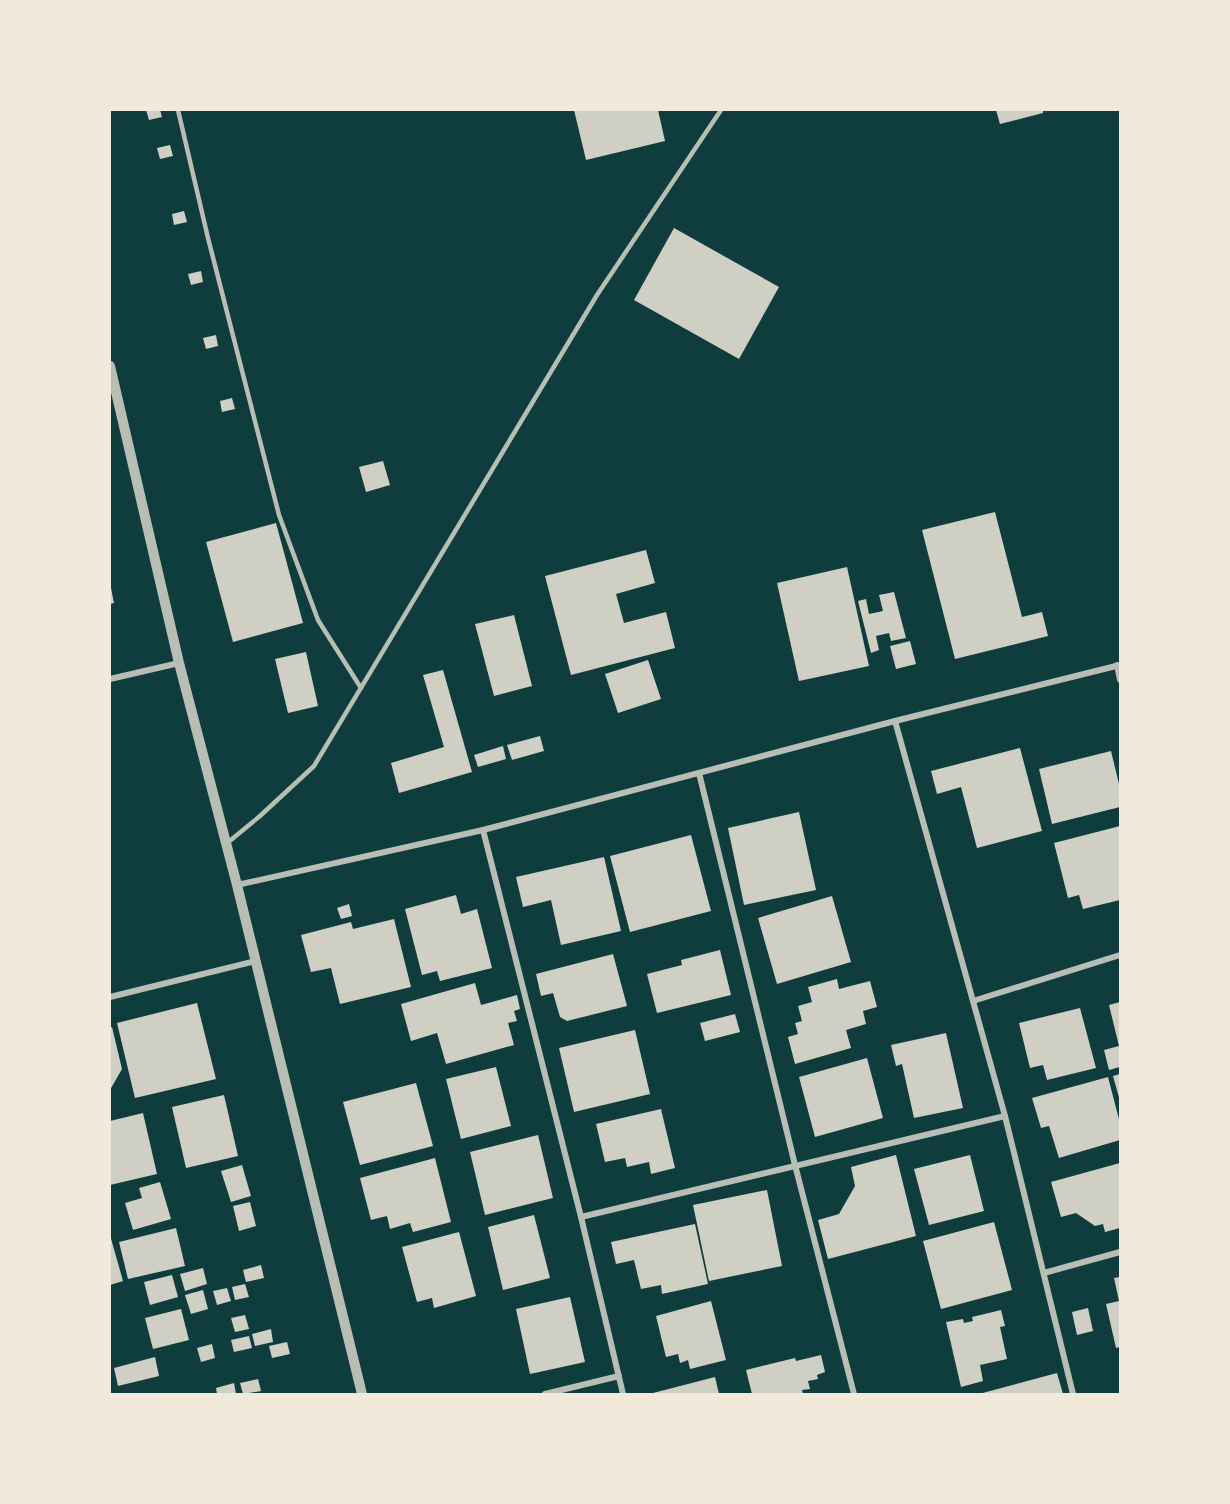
<svg xmlns="http://www.w3.org/2000/svg" width="1230" height="1504" viewBox="0 0 1230 1504" font-family="Georgia,serif">
	<rect width="100%" height="100%" fill="#0f3d3e"/>
	<g fill="#cfcfc3">
		<path d="M 146,110 L 160,110 L 162,117 L 149,120 Z"/>
		<path d="M 574,110 L 658,110 L 665,141 L 586,160 Z"/>
		<path d="M 996,110 L 1043,110 L 1043,113 L 1000,124 Z"/>
		<path d="M 170,145 L 173,156 L 160,159 L 157,148 Z"/>
		<path d="M 184,211 L 187,222 L 174,225 L 172,214 Z"/>
		<path d="M 674,228 L 779,287 L 739,359 L 634,300 Z"/>
		<path d="M 201,271 L 203,282 L 191,285 L 188,274 Z"/>
		<path d="M 216,335 L 218,346 L 206,349 L 203,338 Z"/>
		<path d="M 232,398 L 235,409 L 222,412 L 220,401 Z"/>
		<path d="M 383,461 L 390,485 L 366,492 L 359,467 Z"/>
		<path d="M 995,512 L 1022,617 L 1042,612 L 1048,636 L 955,659 L 922,530 Z"/>
		<path d="M 276,523 L 303,623 L 233,642 L 206,542 Z"/>
		<path d="M 646,550 L 655,583 L 616,594 L 624,623 L 666,612 L 675,648 L 571,675 L 545,576 Z"/>
		<path d="M 847,567 L 869,666 L 799,681 L 777,583 Z"/>
		<path d="M 110,583 L 114,603 L 110,604 Z"/>
		<path d="M 894,592 L 906,638 L 891,641 L 889,633 L 876,636 L 879,650 L 871,653 L 858,601 L 866,599 L 869,614 L 883,611 L 879,595 Z"/>
		<path d="M 514,615 L 532,686 L 494,696 L 475,624 Z"/>
		<path d="M 910,641 L 916,664 L 896,669 L 890,646 Z"/>
		<path d="M 306,652 L 318,706 L 288,713 L 275,659 Z"/>
		<path d="M 648,660 L 661,699 L 618,713 L 605,674 Z"/>
		<path d="M 443,670 L 472,772 L 399,793 L 391,763 L 444,747 L 423,675 Z"/>
		<path d="M 540,736 L 544,751 L 512,760 L 507,745 Z"/>
		<path d="M 503,746 L 506,759 L 478,767 L 474,755 Z"/>
		<path d="M 1020,748 L 1042,831 L 977,848 L 961,787 L 937,794 L 931,771 Z"/>
		<path d="M 1111,751 L 1120,788 L 1120,807 L 1052,824 L 1039,769 Z"/>
		<path d="M 799,812 L 816,890 L 744,905 L 728,828 Z"/>
		<path d="M 1120,826 L 1120,900 L 1083,909 L 1079,895 L 1068,898 L 1054,843 Z"/>
		<path d="M 691,835 L 711,911 L 630,932 L 610,856 Z"/>
		<path d="M 604,857 L 621,931 L 561,945 L 551,900 L 523,907 L 516,877 Z"/>
		<path d="M 456,895 L 461,914 L 477,909 L 492,968 L 440,981 L 437,971 L 422,975 L 405,909 Z"/>
		<path d="M 832,896 L 851,962 L 777,984 L 758,918 Z"/>
		<path d="M 349,904 L 352,916 L 341,919 L 337,908 Z"/>
		<path d="M 394,919 L 411,987 L 340,1004 L 331,968 L 311,972 L 301,935 L 351,922 L 353,929 Z"/>
		<path d="M 720,950 L 731,995 L 657,1013 L 647,974 L 682,965 L 681,960 Z"/>
		<path d="M 613,954 L 627,1006 L 567,1021 L 560,1017 L 553,993 L 541,996 L 536,974 Z"/>
		<path d="M 837,979 L 839,989 L 870,981 L 877,1007 L 863,1011 L 866,1024 L 846,1030 L 851,1048 L 795,1064 L 788,1037 L 798,1034 L 795,1023 L 802,1021 L 798,1006 L 812,1002 L 808,987 Z"/>
		<path d="M 475,983 L 481,1005 L 517,995 L 520,1009 L 514,1011 L 517,1021 L 508,1023 L 514,1045 L 446,1064 L 437,1033 L 411,1041 L 401,1004 Z"/>
		<path d="M 1120,1002 L 1120,1067 L 1109,1070 L 1104,1050 L 1119,1046 L 1109,1005 Z"/>
		<path d="M 197,1003 L 216,1079 L 135,1098 L 117,1023 Z"/>
		<path d="M 1080,1008 L 1096,1068 L 1047,1080 L 1043,1065 L 1030,1068 L 1019,1023 Z"/>
		<path d="M 735,1014 L 740,1032 L 705,1041 L 700,1023 Z"/>
		<path d="M 112,1027 L 122,1069 L 110,1090 L 110,1028 Z"/>
		<path d="M 635,1030 L 650,1094 L 574,1112 L 559,1048 Z"/>
		<path d="M 946,1033 L 963,1108 L 914,1118 L 902,1064 L 896,1066 L 891,1045 Z"/>
		<path d="M 867,1058 L 883,1118 L 815,1137 L 799,1077 Z"/>
		<path d="M 496,1067 L 511,1126 L 461,1139 L 446,1079 Z"/>
		<path d="M 1120,1074 L 1120,1101 L 1113,1076 Z"/>
		<path d="M 1108,1077 L 1120,1123 L 1120,1140 L 1059,1158 L 1049,1126 L 1041,1128 L 1032,1098 Z"/>
		<path d="M 416,1083 L 433,1146 L 360,1165 L 343,1102 Z"/>
		<path d="M 224,1095 L 238,1156 L 186,1168 L 172,1107 Z"/>
		<path d="M 661,1109 L 675,1168 L 651,1174 L 649,1162 L 627,1167 L 625,1158 L 605,1162 L 596,1124 Z"/>
		<path d="M 143,1113 L 157,1174 L 110,1185 L 110,1121 Z"/>
		<path d="M 538,1135 L 553,1198 L 485,1215 L 470,1152 Z"/>
		<path d="M 896,1155 L 916,1236 L 828,1259 L 818,1220 L 839,1214 L 855,1186 L 851,1167 Z"/>
		<path d="M 970,1155 L 984,1211 L 929,1225 L 914,1169 Z"/>
		<path d="M 435,1158 L 451,1222 L 413,1232 L 410,1223 L 390,1229 L 387,1216 L 371,1220 L 360,1178 Z"/>
		<path d="M 1120,1163 L 1120,1228 L 1105,1232 L 1103,1224 L 1095,1226 L 1076,1213 L 1061,1217 L 1051,1182 Z"/>
		<path d="M 242,1165 L 251,1196 L 231,1202 L 221,1171 Z"/>
		<path d="M 160,1182 L 171,1219 L 133,1230 L 125,1203 L 142,1198 L 139,1188 Z"/>
		<path d="M 767,1190 L 782,1266 L 709,1281 L 693,1205 Z"/>
		<path d="M 250,1202 L 256,1226 L 239,1231 L 233,1206 Z"/>
		<path d="M 534,1215 L 550,1278 L 503,1290 L 488,1227 Z"/>
		<path d="M 994,1222 L 1012,1290 L 941,1309 L 923,1241 Z"/>
		<path d="M 695,1224 L 708,1284 L 662,1294 L 661,1285 L 641,1289 L 634,1260 L 616,1264 L 611,1242 Z"/>
		<path d="M 176,1228 L 185,1266 L 128,1279 L 119,1242 Z"/>
		<path d="M 459,1232 L 476,1296 L 434,1308 L 432,1298 L 417,1302 L 402,1247 Z"/>
		<path d="M 110,1235 L 123,1281 L 110,1285 Z"/>
		<path d="M 261,1265 L 264,1278 L 246,1282 L 243,1270 Z"/>
		<path d="M 203,1268 L 207,1284 L 185,1291 L 180,1274 Z"/>
		<path d="M 172,1275 L 178,1297 L 150,1305 L 144,1282 Z"/>
		<path d="M 1120,1277 L 1120,1347 L 1116,1348 L 1106,1304 L 1119,1301 L 1114,1278 Z"/>
		<path d="M 245,1284 L 249,1297 L 235,1300 L 232,1287 Z"/>
		<path d="M 227,1288 L 231,1301 L 217,1305 L 213,1291 Z"/>
		<path d="M 203,1290 L 208,1309 L 191,1314 L 185,1295 Z"/>
		<path d="M 570,1297 L 585,1362 L 530,1374 L 516,1309 Z"/>
		<path d="M 711,1301 L 726,1360 L 690,1369 L 688,1360 L 680,1363 L 678,1354 L 666,1357 L 656,1316 Z"/>
		<path d="M 1088,1308 L 1093,1331 L 1077,1335 L 1072,1312 Z"/>
		<path d="M 181,1309 L 189,1340 L 153,1349 L 145,1318 Z"/>
		<path d="M 1001,1310 L 1005,1326 L 1000,1327 L 1007,1359 L 980,1365 L 983,1381 L 961,1387 L 946,1322 L 963,1319 L 964,1323 L 973,1321 L 972,1317 Z"/>
		<path d="M 245,1315 L 249,1329 L 235,1332 L 231,1318 Z"/>
		<path d="M 271,1329 L 273,1342 L 255,1346 L 252,1334 Z"/>
		<path d="M 249,1336 L 252,1348 L 234,1352 L 231,1340 Z"/>
		<path d="M 287,1342 L 290,1354 L 272,1358 L 269,1346 Z"/>
		<path d="M 212,1344 L 215,1358 L 201,1362 L 197,1348 Z"/>
		<path d="M 821,1355 L 825,1372 L 817,1375 L 818,1379 L 808,1381 L 810,1389 L 802,1390 L 803,1394 L 752,1394 L 746,1370 L 795,1358 L 796,1361 Z"/>
		<path d="M 155,1357 L 159,1376 L 118,1386 L 114,1368 Z"/>
		<path d="M 1057,1373 L 1063,1394 L 979,1394 Z"/>
		<path d="M 715,1377 L 719,1394 L 649,1394 Z"/>
		<path d="M 258,1379 L 261,1391 L 243,1394 L 240,1383 Z"/>
		<path d="M 234,1383 L 236,1394 L 217,1394 L 216,1388 Z"/>
	</g>
	<g fill="none" stroke-linecap="round" stroke-linejoin="round">
		<g stroke="#b8beb3" stroke-width="4.5">
			<path d="M 178,110 L 208,238 L 279,515 L 318,620 L 361,688"/>
			<path d="M 226,844 L 260,816 L 314,766 L 597,295 L 721,110"/>
		</g>
		<g stroke="#b8beb3" stroke-width="6">
			<path d="M 1117,665 L 1120,680"/>
			<path d="M 110,679 L 179,663"/>
			<path d="M 895,721 L 1005,1116 L 1073,1394"/>
			<path d="M 699,773 L 795,1165 L 854,1394"/>
			<path d="M 483,830 L 581,1217 L 623,1394"/>
			<path d="M 237,885 L 483,830 L 895,721 L 1120,665"/>
			<path d="M 110,997 L 256,961"/>
			<path d="M 973,1001 L 1120,955"/>
			<path d="M 581,1217 L 1005,1116"/>
			<path d="M 1044,1273 L 1120,1252"/>
			<path d="M 545,1394 L 619,1376"/>
		</g>
		<path stroke="#b8beb3" stroke-width="10" d="M 110,366 L 179,663 L 237,885 L 362,1394"/>
	</g>
	<rect width="1230" height="1504" fill="none" stroke="#f1e9da" stroke-width="222"/>
</svg>
